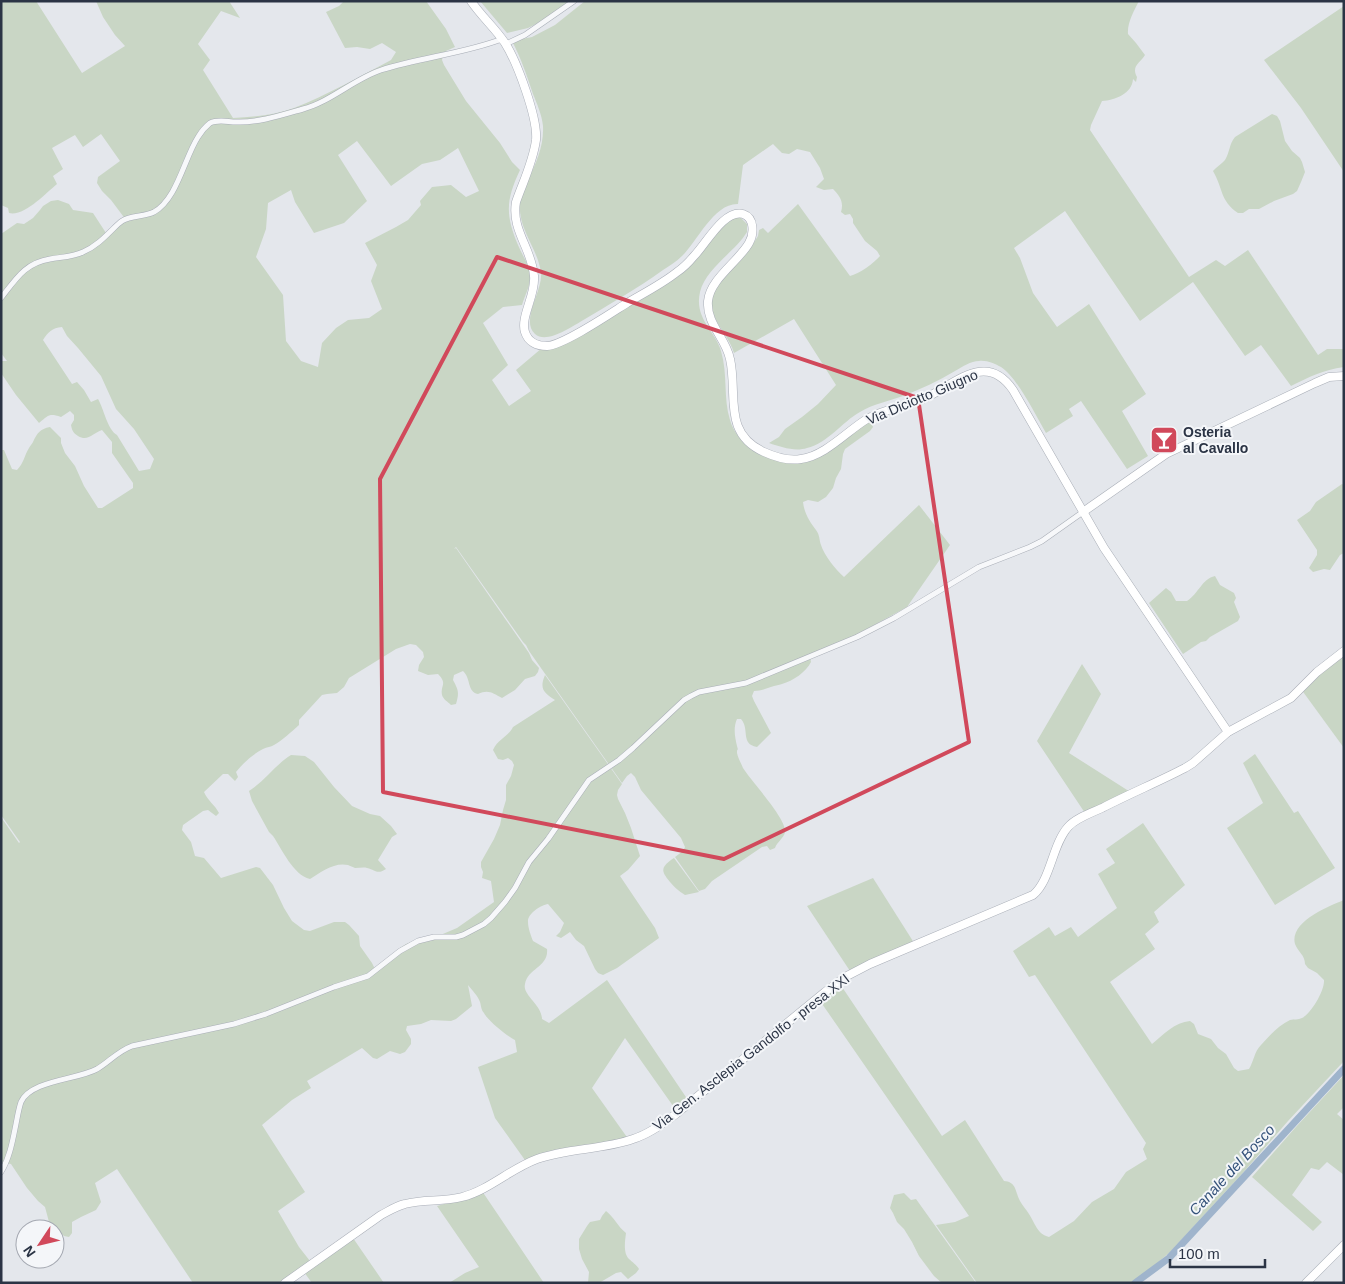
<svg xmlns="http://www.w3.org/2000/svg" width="1345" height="1284" viewBox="0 0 1345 1284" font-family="Helvetica,sans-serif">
	<rect width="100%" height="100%" fill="#e4e7ec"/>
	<g fill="#c9d6c5" fill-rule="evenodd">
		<path d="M 1,1 L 36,1 L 82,73 L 125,46 L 115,35 L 103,17 L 96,1 L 229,1 L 240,18 L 221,11 L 198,44 L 210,60 L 203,70 L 233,118 C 253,117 275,115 294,108 C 327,95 359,77 391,60 L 396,52 L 382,43 L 370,49 L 357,47 L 345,48 L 326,12 L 339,6 L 344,1 L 426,1 L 446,29 L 455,47 L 446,51 L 443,55 L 442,60 L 444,65 L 466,101 L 500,143 L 512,162 L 520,170 C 506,200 505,214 518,245 C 522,255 529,264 530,275 C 531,285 525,295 522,305 L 503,307 L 483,323 L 508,365 L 492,380 L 509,406 L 531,391 L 516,370 L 542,348 L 673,278 L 730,217 L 740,217 L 747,224 L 747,232 C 735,252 706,268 700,292 C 694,319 715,330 721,351 C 728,374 723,398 730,420 C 733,431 742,443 753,449 L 805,461 L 870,419 L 873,427 L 870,431 L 845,449 L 843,454 L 841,469 L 836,478 L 833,488 L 826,497 L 818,502 L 808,500 L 803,502 C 804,513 810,522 816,530 C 820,535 819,540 821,545 C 824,555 836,570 844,577 L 919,505 L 950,545 L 907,607 L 858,634 L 810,657 L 811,662 C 806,672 793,681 782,684 C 780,685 777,685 774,686 C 767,688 762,691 754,691 L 752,696 L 754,701 L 771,733 L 757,747 C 740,744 750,729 741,719 L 737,719 C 733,728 735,737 737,746 C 739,753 737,746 737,753 C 738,758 741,763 743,768 C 751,781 787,819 785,832 C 784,838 777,842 775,848 L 770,850 L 767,846 L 762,847 L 712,881 L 705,889 L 699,891 L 675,857 L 683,851 L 685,847 L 681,838 L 641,790 L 635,777 L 631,773 L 627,776 L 622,783 L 529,651 L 526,645 L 523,642 L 456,547 L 454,549 L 456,548 L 529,653 L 532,660 L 539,668 L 538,672 L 535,676 L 525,679 L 515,690 L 502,698 C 493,693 488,689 478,694 C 467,692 471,678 463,671 L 454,675 L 453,680 C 459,691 459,693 456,704 L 451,705 C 448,702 443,699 442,695 C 440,685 448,684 438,674 L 428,675 L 418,671 L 419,665 L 424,657 L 423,652 L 416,645 L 410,644 L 396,649 L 349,678 L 344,687 L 337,693 L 327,694 L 322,695 L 299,720 L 299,725 C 291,732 283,740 274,745 C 271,747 267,747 263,749 C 253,754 243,763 236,772 L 238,777 L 235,781 L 228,774 L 223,774 L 204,792 C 208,801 215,805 219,813 L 216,816 L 208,810 L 203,811 L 183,825 L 182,830 L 191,842 L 195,856 L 204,858 L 221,878 L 256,867 L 260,868 L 273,885 L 284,908 L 292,921 L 304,930 L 310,931 L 334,922 L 345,922 L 349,925 L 359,936 L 360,946 L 372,963 L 376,971 L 397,950 L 406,944 L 411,942 L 431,939 L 457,928 L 494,902 L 491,881 L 482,878 L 483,872 L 481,867 L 481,862 L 494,839 L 500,825 L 503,810 L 506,800 L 506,785 L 511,776 L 514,765 L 512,761 L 508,758 L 503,760 L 498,759 L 493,750 C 498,739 508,737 513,727 L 555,700 C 544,693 539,689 545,675 L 622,784 L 618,790 L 617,795 L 618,799 L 625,813 L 631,828 L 640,856 L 628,870 L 620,876 L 655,928 L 659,938 L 617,968 L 603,975 L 598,973 L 595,969 L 584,946 L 576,940 L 570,932 L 561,938 L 556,936 L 560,932 L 564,923 L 548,904 C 541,905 527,914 528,922 C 528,928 531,936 533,941 L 547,949 C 549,967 528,968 525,984 C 522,995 542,1005 542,1019 L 549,1023 L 607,980 L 690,1103 L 678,1113 L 625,1038 L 592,1088 L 629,1140 L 527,1163 L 495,1118 L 478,1067 L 517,1052 L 515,1040 C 507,1036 488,1021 484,1013 C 481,1010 481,1005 480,1002 C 478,996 472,990 468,985 L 472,1006 L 456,1019 L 451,1021 L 431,1020 L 421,1024 L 407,1026 L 406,1030 L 411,1039 L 411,1044 L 405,1052 L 400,1054 L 390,1051 L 377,1059 L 373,1058 L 362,1048 L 307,1081 L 311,1088 L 292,1100 L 262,1125 L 305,1192 L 278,1211 L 299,1247 L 310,1261 L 353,1238 L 384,1283 L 312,1283 L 301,1268 L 279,1283 L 193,1283 L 117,1169 L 95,1183 L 101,1202 L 96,1210 L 81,1217 L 72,1222 L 72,1233 L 69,1237 L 64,1236 L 49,1222 L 45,1207 L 38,1201 L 27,1188 L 11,1164 L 1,1162 L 1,817 L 19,843 L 20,842 L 1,815 L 1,450 L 4,450 L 12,469 L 17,470 C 24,463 24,456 29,448 C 30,446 32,444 33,442 C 37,433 40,429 50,427 L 61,438 L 61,443 L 65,453 L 75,466 L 84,486 L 98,508 L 102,508 L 133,488 L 133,483 L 112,453 L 112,442 L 102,430 C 93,433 88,442 78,436 C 73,433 72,430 71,425 L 74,420 L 74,415 L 70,411 L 61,417 C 49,413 49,415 39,423 L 16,395 L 1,373 L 1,361 L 7,361 L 1,353 L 1,234 L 17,223 L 24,224 L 33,218 L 40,210 L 43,206 L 51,201 L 58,200 L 69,204 L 73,210 L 93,213 L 106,233 L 126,220 L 111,200 L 102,191 L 97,183 L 98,177 L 120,161 L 101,134 L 83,147 L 75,135 L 52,148 L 63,169 L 53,176 L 57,184 C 46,193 24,217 9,213 L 8,208 L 1,205 L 1,8 L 2,7 ZM 357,141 L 391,186 L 422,164 L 440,160 L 458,148 L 479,191 L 466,197 L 451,185 L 432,187 L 420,201 L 421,205 L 408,220 L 396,227 L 365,243 L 377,265 L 371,281 L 382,309 L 369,318 L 348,320 L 336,328 L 322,343 L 318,367 L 301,361 L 286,341 L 283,295 L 256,257 L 266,229 L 268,203 L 291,190 L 295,202 L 314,233 L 344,223 L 367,201 L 338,155 ZM 62,327 L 67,336 L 78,348 L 101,376 L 116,409 L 134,429 L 154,459 L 150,469 L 139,471 L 117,435 C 107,429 104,409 98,399 L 91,402 L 84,390 L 77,382 L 72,384 L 43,340 C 48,332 52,328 62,327 Z"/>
		<path d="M 480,1 L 570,1 L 550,17 L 528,28 L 507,33 Z"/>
		<path d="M 585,1 L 1139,1 C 1134,11 1127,23 1128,34 L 1136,43 L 1145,55 C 1140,63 1131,66 1137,77 L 1136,82 L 1133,79 C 1132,94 1115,100 1102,101 L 1091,125 L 1090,130 L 1189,277 L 1216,260 L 1225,266 L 1248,250 L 1318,355 L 1327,349 L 1344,349 L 1344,367 C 1323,370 1309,377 1291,386 L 1261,345 L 1245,356 L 1193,282 L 1140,321 L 1065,211 L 1014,248 L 1020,258 L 1033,293 L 1057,327 L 1089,304 L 1146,394 L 1122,411 L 1148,456 L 1127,469 L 1081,401 L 1069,409 L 1073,416 L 1046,433 C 1036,416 1017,377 1001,367 C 995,364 987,360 979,361 C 971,361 962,367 955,371 C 938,381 921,389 903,396 C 889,401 873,404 860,412 C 842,422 828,443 807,448 C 795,452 781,447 769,443 L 779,437 L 785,429 L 802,417 L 818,404 L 836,385 L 794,319 L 734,353 C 730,340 721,330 715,318 C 711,310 710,301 712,292 C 715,284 746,253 753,244 L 758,236 L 759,230 L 763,228 L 768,233 L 798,204 L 850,276 C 859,274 874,263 880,256 L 877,251 L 865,241 L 853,223 L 853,219 L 850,214 L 845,215 L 841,212 C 844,202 840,196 833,189 L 824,190 L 816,187 L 824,179 L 820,168 L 810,152 L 797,149 L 789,154 L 782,153 L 773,144 L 743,165 L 738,204 C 714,203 697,242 682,256 C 676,262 669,266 663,270 C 637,289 608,305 580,322 C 570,328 546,344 535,334 C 520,320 543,291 541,273 C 538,248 517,229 520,201 C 521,194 525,187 528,180 C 536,163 544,146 543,126 C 542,115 537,104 533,94 C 527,76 521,58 512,41 L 532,37 L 555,25 Z"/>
		<path d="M 1344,6 L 1344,172 L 1301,108 L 1264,60 Z"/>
		<path d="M 1272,114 L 1277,116 L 1280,121 L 1285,141 L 1292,151 L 1300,158 L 1302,162 L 1305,172 L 1301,182 L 1297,191 L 1293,194 L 1274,201 L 1259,209 L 1249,209 L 1243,213 L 1238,213 C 1220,201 1223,188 1213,171 C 1216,167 1222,164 1225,160 C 1230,152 1229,144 1235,137 Z"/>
		<path d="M 1342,484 L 1344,485 L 1344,553 L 1340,555 L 1330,570 L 1324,569 L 1313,572 L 1309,568 L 1317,555 L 1317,550 L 1297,520 L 1310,511 L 1316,502 Z"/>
		<path d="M 1215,576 L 1220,585 L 1234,593 L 1236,598 L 1234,602 L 1240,617 L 1238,621 L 1210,637 L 1206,641 L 1201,642 L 1183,654 L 1149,603 L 1166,588 L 1171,592 L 1176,601 L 1187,601 C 1199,593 1202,579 1215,576 Z"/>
		<path d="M 1344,653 L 1344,748 L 1301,689 Z"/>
		<path d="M 1082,664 L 1101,694 L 1069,753 L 1135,795 L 1087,816 L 1037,741 Z"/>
		<path d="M 1255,754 L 1294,813 L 1298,811 L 1335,868 L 1275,905 L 1227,828 L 1263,803 L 1243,763 Z"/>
		<path d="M 291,755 L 305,756 L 314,762 L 334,787 L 352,806 L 370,814 L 380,816 L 391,826 L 397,834 L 392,837 L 378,860 L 386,869 C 377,875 376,870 367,868 C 364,867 359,868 355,868 C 353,867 350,866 348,865 C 334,862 321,872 310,879 C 293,875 282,849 273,836 L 269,832 L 252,801 L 249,791 C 265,781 275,765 291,755 Z"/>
		<path d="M 1143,823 L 1185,885 L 1154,912 L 1159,922 L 1145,934 L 1155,949 L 1110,982 L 1152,1044 C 1163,1035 1175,1022 1190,1021 L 1194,1024 L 1198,1034 L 1211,1039 L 1218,1048 L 1226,1054 L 1234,1068 L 1238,1071 L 1249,1069 C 1254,1061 1254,1052 1261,1045 C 1269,1036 1279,1025 1290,1020 C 1294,1019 1298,1020 1302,1018 C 1311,1014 1325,990 1324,980 L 1317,973 L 1308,968 L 1305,964 C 1305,955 1298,952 1295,944 C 1289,922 1329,906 1344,900 L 1344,1061 L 1288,1121 L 1241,1175 L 1170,1252 L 1147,1272 L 1132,1283 L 977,1283 L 936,1225 L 955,1222 L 969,1216 L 818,998 L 838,981 L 942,1136 L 965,1120 L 1004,1181 C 1017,1182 1015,1192 1020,1201 C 1022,1205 1026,1209 1029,1214 C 1035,1223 1037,1234 1049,1237 L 1074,1221 L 1092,1202 L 1114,1189 L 1126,1172 L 1147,1159 L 1143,1149 L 1146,1143 L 1035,975 L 1029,977 L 1013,951 L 1049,927 L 1055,936 L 1071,927 L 1078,937 L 1117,908 L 1098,874 L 1115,863 L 1106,849 Z"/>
		<path d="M 674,858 L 699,892 L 685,895 C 679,891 675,888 670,882 C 660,870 661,867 674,858 Z"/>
		<path d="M 873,878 L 916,946 L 852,974 L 807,906 Z"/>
		<path d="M 1344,1075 L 1344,1107 L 1337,1114 L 1344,1120 L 1344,1175 L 1327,1162 L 1319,1170 L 1311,1168 L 1292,1195 L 1322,1222 L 1313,1231 L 1252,1177 L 1295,1128 Z"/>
		<path d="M 482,1191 L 544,1283 L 449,1283 L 465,1273 L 479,1267 L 437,1206 L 473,1196 Z"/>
		<path d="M 904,1193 L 911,1200 L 916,1199 L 976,1283 L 942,1283 L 934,1276 L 919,1256 L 912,1242 L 904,1229 L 897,1222 L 893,1213 L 890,1208 L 894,1195 Z"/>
		<path d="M 606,1211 C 614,1217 618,1227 626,1233 C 625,1241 623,1253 629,1259 C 633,1263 636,1264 639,1269 L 636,1273 L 628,1279 L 621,1272 L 616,1273 L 599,1283 L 588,1283 L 589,1272 L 582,1259 L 579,1249 L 579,1239 L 587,1226 L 590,1222 L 600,1220 L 602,1216 Z"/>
	</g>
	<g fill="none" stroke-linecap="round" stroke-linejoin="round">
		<path stroke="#9fb4cc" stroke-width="7" d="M 1135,1283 L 1169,1258 L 1344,1069"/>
		<g stroke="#a9aeb7" stroke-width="6">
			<g id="street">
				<path d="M 506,44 L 525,35 L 574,1"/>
				<path d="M 1,298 C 16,279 25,263 50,259 C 61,257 73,257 83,252 C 95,247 104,238 113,229 C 116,226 119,223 122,221 C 131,215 144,217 154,212 C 177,199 184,159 198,137 C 201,132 205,127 210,123 C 218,119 228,122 236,122 C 258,123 282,115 303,109 C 330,102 354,79 381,70 C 421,57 463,54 502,39"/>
				<path d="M 1,1172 C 9,1159 12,1144 15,1129 C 17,1120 18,1111 21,1102 C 31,1080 77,1080 97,1069 C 109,1062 118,1051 132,1046 L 234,1024 L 266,1014 L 334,987 L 368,976 L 400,951 L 418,941 L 434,937 L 456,937 L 463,935 L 484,924 L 491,918 L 505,902 L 515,888 L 529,862 L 548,839 L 589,780 L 619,760 L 633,748 L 684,700 L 691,696 L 699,692 L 746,683 L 857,637 L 894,618 L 979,567 L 1030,547 L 1042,541 L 1083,512"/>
			</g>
		</g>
		<g stroke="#a9aeb7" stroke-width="9">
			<g id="secondary">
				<path d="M 471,1 C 481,16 495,28 505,43 C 517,62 538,118 536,140 C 533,162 523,182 516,202 C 511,230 532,249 534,276 C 536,295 520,317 525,332 C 528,342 537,346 547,346 C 564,345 611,313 627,303 C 644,293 662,284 677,272 C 683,268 689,262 694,256 C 706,244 724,209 743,214 C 755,218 754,234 749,243 C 739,261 710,279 708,301 C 706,324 726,338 730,359 C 738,394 722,433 764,452 C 775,457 789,461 801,459 C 825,456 847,431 867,419 C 884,409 903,407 921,400 C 953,387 985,349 1013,390 L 1104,548 L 1228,732"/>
				<path d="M 1083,512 L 1166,454 L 1315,383 L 1329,377 L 1344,376"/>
				<path d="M 285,1283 L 381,1215 C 389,1211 396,1206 405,1204 C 424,1199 443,1202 462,1197 C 489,1190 510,1169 537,1159 C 568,1148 602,1150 633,1139 C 649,1134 663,1124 676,1114 L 825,992 L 845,977 L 870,964 L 1033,895 C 1051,880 1052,845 1068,827 C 1076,818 1091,813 1102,808 C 1129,794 1158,782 1185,768 L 1193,763 L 1228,732 L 1291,698 L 1317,672 L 1344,651"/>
				<path d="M 1306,1283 L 1344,1245"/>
			</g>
		</g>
		<use href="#street" stroke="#f7f8fa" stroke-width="5"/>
		<use href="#secondary" stroke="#fff" stroke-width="8"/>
	</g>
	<path fill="none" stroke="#d1495b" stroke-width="4" stroke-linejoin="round" d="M 497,257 L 918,398 L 969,742 L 724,859 L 383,792 L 380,479 Z"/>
	<defs>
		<g id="bar-square" transform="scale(1.4375)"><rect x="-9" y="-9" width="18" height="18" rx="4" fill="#d1495b" stroke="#f4f6f9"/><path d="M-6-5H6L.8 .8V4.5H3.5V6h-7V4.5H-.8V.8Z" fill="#fff"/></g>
	</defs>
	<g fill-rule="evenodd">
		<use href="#bar-square" x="1164" y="440"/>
	</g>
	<g text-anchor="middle" stroke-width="4" stroke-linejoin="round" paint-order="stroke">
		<g font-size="14" fill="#2b3445" stroke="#f4f6f9">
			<text transform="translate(922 397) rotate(-23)" y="5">Via Diciotto Giugno</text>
			<text transform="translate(751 1052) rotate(-38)" y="5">Via Gen. Asclepia Gandolfo - presa XXI</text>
		</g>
		<g font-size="14" font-weight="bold" fill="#2b3445" stroke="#f4f6f9" text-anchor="start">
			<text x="1183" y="437">Osteria<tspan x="1183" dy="16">al Cavallo</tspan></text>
		</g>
		<g font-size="15" font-style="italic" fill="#34527a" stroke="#f4f6f9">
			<text transform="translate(1232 1170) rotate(-47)" y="5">Canale del Bosco</text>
		</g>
	</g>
	<rect width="1345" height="1284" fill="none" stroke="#2b3445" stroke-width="5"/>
	<g transform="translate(40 1244) rotate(235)"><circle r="24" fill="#f4f6f9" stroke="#a4a8b1"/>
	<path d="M0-4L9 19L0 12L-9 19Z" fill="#d1495b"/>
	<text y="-8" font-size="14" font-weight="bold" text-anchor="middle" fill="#2b3445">N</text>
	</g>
	<path d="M1170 1259v8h95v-8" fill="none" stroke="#2b3445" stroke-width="2.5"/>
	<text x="1178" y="1259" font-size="15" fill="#2b3445" stroke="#f4f6f9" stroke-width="4" paint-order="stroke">100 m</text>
</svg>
